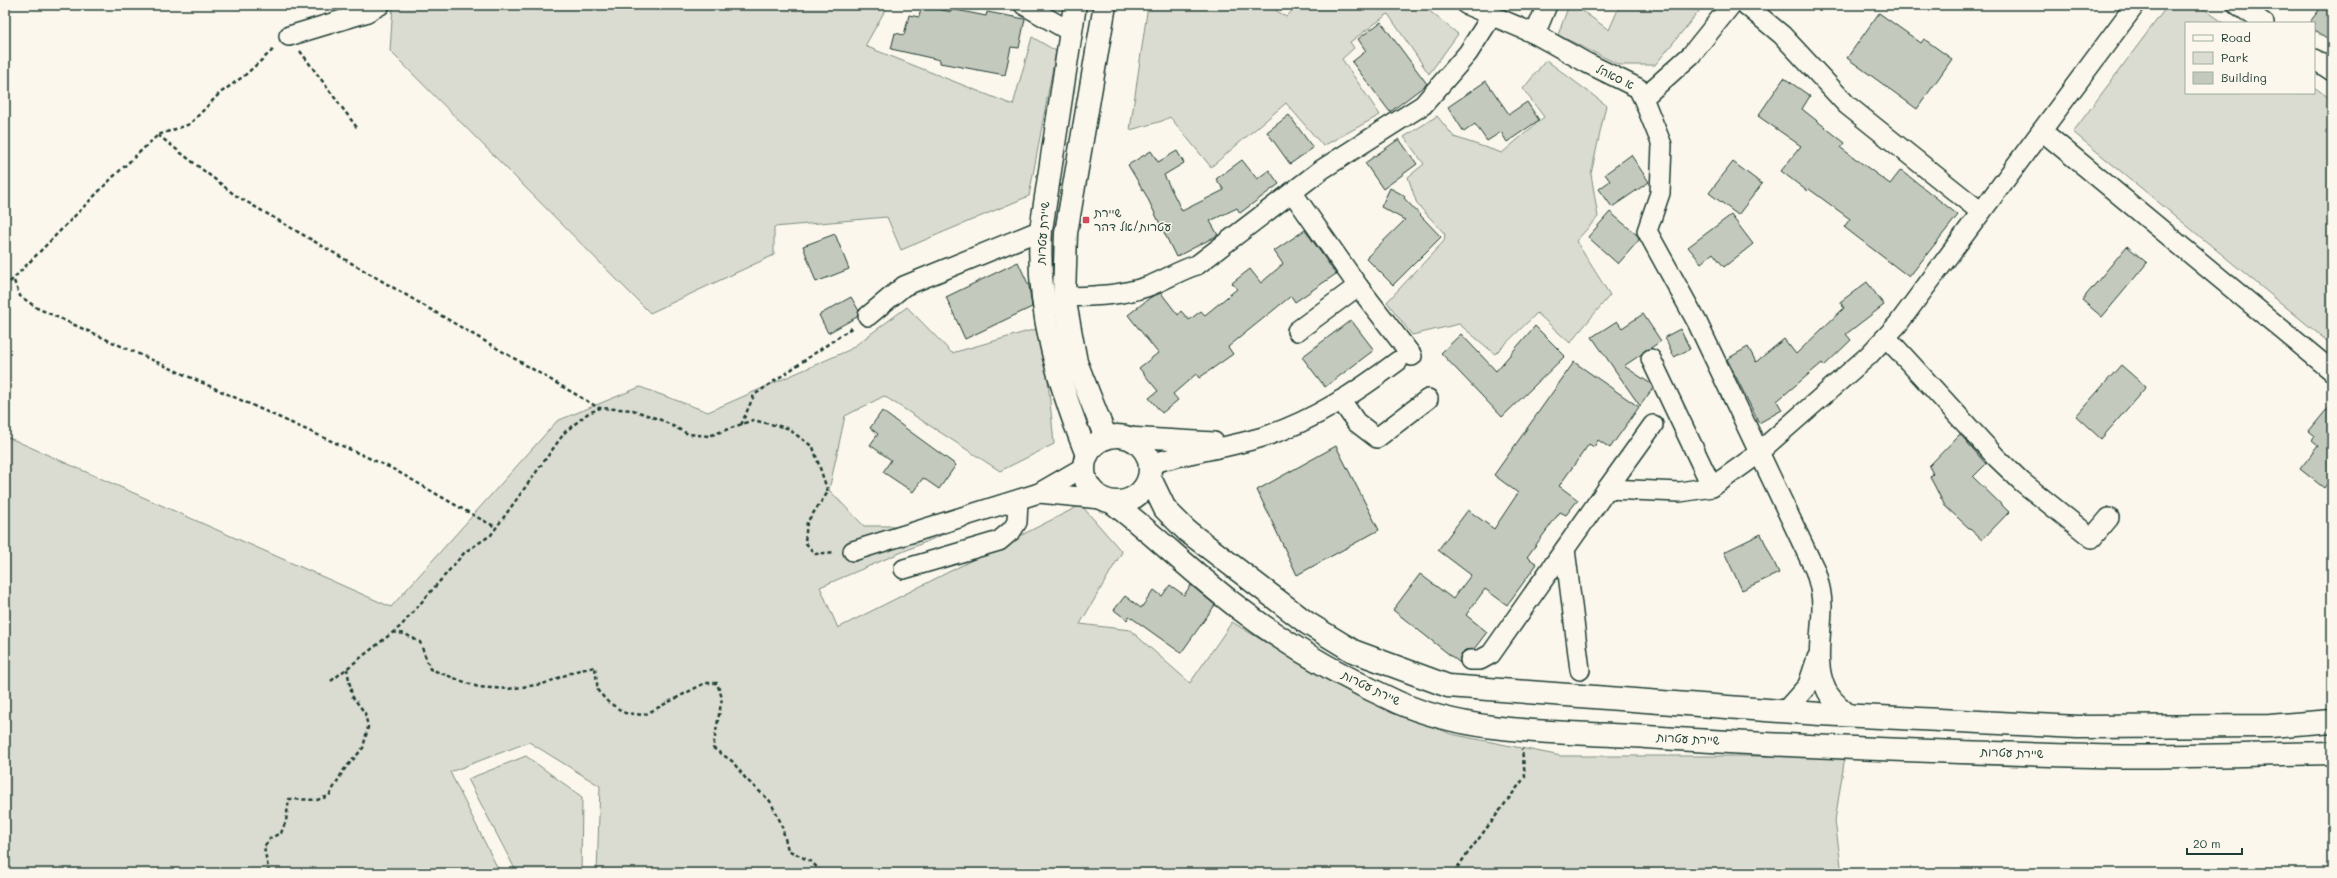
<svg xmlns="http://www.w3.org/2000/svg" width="2337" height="878" viewBox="0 0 2337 878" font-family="Mali,'Playpen Sans Hebrew',sans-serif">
	<rect width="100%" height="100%" fill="#fbf7ec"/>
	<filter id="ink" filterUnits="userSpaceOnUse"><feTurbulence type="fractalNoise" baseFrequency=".025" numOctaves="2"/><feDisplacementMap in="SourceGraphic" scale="8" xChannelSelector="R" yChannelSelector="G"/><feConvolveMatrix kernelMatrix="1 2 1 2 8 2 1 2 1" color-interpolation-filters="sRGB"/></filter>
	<g filter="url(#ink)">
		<g fill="#dbdcd1" stroke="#7d8c82">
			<path d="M 393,5 L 888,5 L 865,46 L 1013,105 L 1032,37 L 1056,51 L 1029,196 L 901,250 L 887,217 L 774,227 L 774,255 L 650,313 L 390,51 Z"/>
			<path d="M 1148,5 L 1268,5 L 1286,17 L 1298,5 L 1422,5 L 1458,34 L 1429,74 L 1388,14 L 1350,42 L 1354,48 L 1342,59 L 1380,115 L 1323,146 L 1286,103 L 1211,167 L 1170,117 L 1162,121 L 1130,130 Z"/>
			<path d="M 1569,5 L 1574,5 L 1609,30 L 1620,5 L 1704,5 L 1655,65 L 1620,65 L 1558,35 Z"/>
			<path d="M 2168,5 L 2198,5 L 2224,23 L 2186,23 L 2186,93 L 2314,93 L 2314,87 L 2332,100 L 2332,345 L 2073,132 Z"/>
			<path d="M 1546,60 L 1606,105 L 1591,174 L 1598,217 L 1576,241 L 1610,295 L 1570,343 L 1537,313 L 1495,354 L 1459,324 L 1412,335 L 1387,302 L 1444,241 L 1445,234 L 1417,204 L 1408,177 L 1424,164 L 1404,137 L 1437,116 L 1454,137 L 1502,153 L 1544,117 L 1523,89 Z"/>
			<path d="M 907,307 L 952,353 L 1043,327 L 1054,444 L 1000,471 L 884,396 L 845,416 L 829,490 L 864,526 L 963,526 L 820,587 L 838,628 L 1081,505 L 1122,552 L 1080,624 L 1130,630 L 1190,683 L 1232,622 L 1336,685 L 1451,734 L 1561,756 L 1845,756 L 1835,821 L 1842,873 L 597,873 L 600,786 L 529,742 L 450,772 L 500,873 L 5,873 L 5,436 L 391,607 L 557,421 L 640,387 L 708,412 L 849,350 Z"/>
			<path d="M 526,756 L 582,797 L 581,873 L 517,873 L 468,779 Z"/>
		</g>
		<g fill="#c4c9be" stroke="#1f3d34">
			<path d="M 922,5 L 951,12 L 951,9 L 986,16 L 987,12 L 1025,19 L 1019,48 L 1011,47 L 1005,75 L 940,63 L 940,60 L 891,49 L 895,33 L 904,35 L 909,15 L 919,17 Z"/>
			<path d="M 2323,5 L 2332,5 L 2332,43 L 2314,30 L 2314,23 L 2309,23 Z"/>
			<path d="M 1879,13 L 1921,43 L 1924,39 L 1952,59 L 1917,109 L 1847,58 Z"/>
			<path d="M 1381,22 L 1427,84 L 1390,112 L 1352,62 L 1366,51 L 1358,39 Z"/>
			<path d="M 1784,78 L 1810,96 L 1802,109 L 1845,143 L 1841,148 L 1890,184 L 1901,170 L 1958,215 L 1909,277 L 1844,227 L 1850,219 L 1809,189 L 1807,191 L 1781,171 L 1801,146 L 1758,116 Z"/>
			<path d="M 1486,81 L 1509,114 L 1527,102 L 1539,120 L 1507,142 L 1501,132 L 1487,141 L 1475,124 L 1464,132 L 1448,107 Z"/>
			<path d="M 1289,115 L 1313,148 L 1290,164 L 1267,132 Z"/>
			<path d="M 1399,139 L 1417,164 L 1383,189 L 1365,163 Z"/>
			<path d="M 1151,151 L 1158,162 L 1177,151 L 1184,163 L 1164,175 L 1182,211 L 1224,190 L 1216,179 L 1242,160 L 1257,179 L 1269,170 L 1279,184 L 1240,213 L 1237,208 L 1210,221 L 1218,235 L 1176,257 L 1146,195 L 1128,165 Z"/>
			<path d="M 1631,155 L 1649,182 L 1612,207 L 1599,189 L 1610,181 L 1605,174 Z"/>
			<path d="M 1733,162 L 1762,184 L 1738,215 L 1709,193 Z"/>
			<path d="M 1390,188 L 1405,196 L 1404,198 L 1441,237 L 1393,285 L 1366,258 L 1405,220 L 1381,207 Z"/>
			<path d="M 1610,212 L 1637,235 L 1639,240 L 1618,264 L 1588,237 Z"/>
			<path d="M 1731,215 L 1753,244 L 1724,267 L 1713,253 L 1701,263 L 1688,247 Z"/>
			<path d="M 1305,230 L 1336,274 L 1295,302 L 1291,296 L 1228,347 L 1233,354 L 1199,378 L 1196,374 L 1173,394 L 1178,400 L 1162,413 L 1149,398 L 1158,391 L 1139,368 L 1158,353 L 1128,315 L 1151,297 L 1161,293 L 1178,315 L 1181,311 L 1189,320 L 1201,311 L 1205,315 L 1237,289 L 1232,283 L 1250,269 L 1261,283 L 1283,264 L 1274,251 Z"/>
			<path d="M 835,234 L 849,269 L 816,282 L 803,246 Z"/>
			<path d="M 2127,246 L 2147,263 L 2102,317 L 2082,300 Z"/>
			<path d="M 1018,262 L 1029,286 L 1032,307 L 965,339 L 946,297 Z"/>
			<path d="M 1867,282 L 1884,305 L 1846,334 L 1851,340 L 1824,366 L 1822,363 L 1777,401 L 1782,410 L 1759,423 L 1727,359 L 1748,347 L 1756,362 L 1784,339 L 1796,354 L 1844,308 L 1840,302 Z"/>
			<path d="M 851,297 L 859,311 L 857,317 L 828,333 L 819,315 Z"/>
			<path d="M 1643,314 L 1661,341 L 1624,366 L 1651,384 L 1653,388 L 1640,406 L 1592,337 L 1617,321 L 1622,328 Z"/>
			<path d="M 1351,320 L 1374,350 L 1325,387 L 1302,357 Z"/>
			<path d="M 1535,326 L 1565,356 L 1502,417 L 1441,353 L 1461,334 L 1496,371 Z"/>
			<path d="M 1680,329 L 1690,349 L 1674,357 L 1665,337 Z"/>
			<path d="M 1574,362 L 1639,407 L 1610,448 L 1598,440 L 1594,447 L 1589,444 L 1559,486 L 1578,500 L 1566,515 L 1560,512 L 1527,557 L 1537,564 L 1507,605 L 1485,589 L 1466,615 L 1487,632 L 1474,649 L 1465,650 L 1461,654 L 1460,663 L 1393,610 L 1420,574 L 1453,599 L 1471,575 L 1438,550 L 1468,510 L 1494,529 L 1518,493 L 1494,475 Z"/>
			<path d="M 2121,365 L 2146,387 L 2101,439 L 2076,416 Z"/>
			<path d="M 2332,403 L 2332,477 L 2324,488 L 2300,469 L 2318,446 L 2312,441 L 2315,436 L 2309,431 Z"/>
			<path d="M 882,411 L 956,465 L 939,489 L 923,478 L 913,492 L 883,472 L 891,460 L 870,445 L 878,434 L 870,428 Z"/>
			<path d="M 1960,434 L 1986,464 L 1973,477 L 2009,512 L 1982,540 L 1945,506 L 1930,477 L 1933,474 L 1929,466 Z"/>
			<path d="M 1336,446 L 1379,530 L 1297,575 L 1257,490 Z"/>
			<path d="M 1761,534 L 1779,573 L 1742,590 L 1724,552 Z"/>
			<path d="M 1170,585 L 1184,595 L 1191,585 L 1215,605 L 1181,653 L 1129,616 L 1127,620 L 1114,610 L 1125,596 L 1141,608 L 1154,590 L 1162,596 Z"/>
		</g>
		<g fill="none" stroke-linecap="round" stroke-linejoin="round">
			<g stroke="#1f3d34" stroke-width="22">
				<g id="minor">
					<path d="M 1024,5 L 1071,32"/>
					<path d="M 1467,5 L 1535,34 L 1587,63 L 1638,88 L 1643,98 L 1691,55 L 1731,5"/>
					<path d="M 1746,5 L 1782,35 L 1847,105 L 1981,212"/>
					<path d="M 2238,5 L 2264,23"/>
					<path d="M 1535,34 L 1547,5"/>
					<path d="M 289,36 L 365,13 L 380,5"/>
					<path d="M 2314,59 L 2332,71"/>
					<path d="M 1643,98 L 1662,145 L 1660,193 L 1647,231 L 1697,322 L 1815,570 C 1819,582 1822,594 1822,606 C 1822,633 1814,664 1826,689 C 1831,701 1842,708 1851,716"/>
					<path d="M 2042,131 L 2332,371"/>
					<path d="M 1292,192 L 1358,286 L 1412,356"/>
					<path d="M 1064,297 C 1092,296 1119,296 1146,287 C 1164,281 1179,270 1197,265 L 1321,170 L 1423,105 L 1468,53 L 1491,17"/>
					<path d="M 868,316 L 904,286 L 1041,230"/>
					<path d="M 1297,331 L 1358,286"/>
					<path d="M 1886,337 L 1996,457 L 2022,482 L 2092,538 L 2109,518"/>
					<path d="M 1651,359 L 1712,487"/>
					<path d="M 1341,400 L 1356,422 L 1377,438 L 1428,399"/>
					<path d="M 1127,437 L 1214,442"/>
					<path d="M 1150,468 L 1157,462 C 1193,452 1231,447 1266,436 C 1315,420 1358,391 1398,361"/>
					<path d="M 1607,489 L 1653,425"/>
					<path d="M 1039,493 L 1101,499"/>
					<path d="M 1565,549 L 1580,670"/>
					<path d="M 853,551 L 1039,493 L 1084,467"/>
					<path d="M 904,569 L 999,541 L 1012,530 L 1017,522 L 1018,500"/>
					<path d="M 1470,660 L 1480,660 L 1491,654 L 1607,489 L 1680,492 L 1712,487 L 1751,459 L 1868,356 L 1898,324 L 2135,5"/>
					<path d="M 1785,711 L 1808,685 L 1817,658"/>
				</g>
			</g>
			<g stroke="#1f3d34" stroke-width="25">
				<g id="major">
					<path d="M 1075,5 L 1041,230 C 1036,310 1058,382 1087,455"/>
					<path d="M 1105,5 L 1066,233 L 1064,297 L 1076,362 L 1106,438"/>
					<circle cx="1117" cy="469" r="33"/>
					<path d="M 1150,478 L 1165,509 L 1187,531 L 1307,623 L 1353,651 L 1448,686 L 1820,714 L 2078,727 L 2270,726 L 2332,721"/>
					<path d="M 1112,502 C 1155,535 1193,573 1236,606 C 1285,644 1340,676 1397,702 C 1474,736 1564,731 1646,737 C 1794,747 1944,752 2092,756 C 2172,758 2252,754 2332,753"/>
				</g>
			</g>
			<g stroke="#1f3d34" stroke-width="2.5" stroke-dasharray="4 3" stroke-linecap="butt">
				<path d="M 300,51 L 358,129"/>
				<path d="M 158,135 L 235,195 L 599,408"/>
				<path d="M 14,281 L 20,296 L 37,308 L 391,468 C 426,487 460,509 496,527"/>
				<path d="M 5,287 L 113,177 L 158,135 L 190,124 L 220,93 L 244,76 L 275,48"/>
				<path d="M 741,425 L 754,395 L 853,327"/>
				<path d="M 393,632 L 405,634 L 420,642 L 430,669 L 478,687 L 508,689 L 543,684 L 576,671 L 595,667 L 598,691 L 608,702 L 625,713 L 644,715 L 705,683 L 717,683 L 722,698 L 713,748 L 732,761 L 746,779 L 770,801 L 781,823 L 788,850 L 812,862 L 822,873"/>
				<path d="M 331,681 L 401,626 L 465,552 L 491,535 L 565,432 L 587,414 L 600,408 L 633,410 L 661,420 L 688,434 L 709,436 L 753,420 L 787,428 L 813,447 L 828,492 L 807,522 L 805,542 L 815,554 L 835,552"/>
				<path d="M 269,873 L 264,847 L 270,838 L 281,833 L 286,821 L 289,799 L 317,800 L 329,796 L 343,771 L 363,748 L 368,727 L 365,713 L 352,696 L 347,669"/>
				<path d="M 1453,873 L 1525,777 L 1522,749"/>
			</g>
			<use href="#minor" stroke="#fbf7ec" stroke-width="19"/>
			<use href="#major" stroke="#fbf7ec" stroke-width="22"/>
		</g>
	</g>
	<rect fill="#d1495b" stroke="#fbf7ec" stroke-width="1.5" x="1082" y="216" width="8" height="8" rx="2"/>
	<g text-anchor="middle" stroke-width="3" stroke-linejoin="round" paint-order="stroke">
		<g font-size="12" fill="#1f3d34" stroke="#fbf7ec">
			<text transform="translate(1615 77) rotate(26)" y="4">א סאהל</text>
			<text transform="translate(1043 233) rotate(-86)" y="4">שיירת עטרות</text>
			<text transform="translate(1371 688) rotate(26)" y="4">שיירת עטרות</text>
			<text transform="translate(1688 739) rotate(3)" y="4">שיירת עטרות</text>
			<text transform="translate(2012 753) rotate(2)" y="4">שיירת עטרות</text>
		</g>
		<g font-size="12" fill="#1f3d34" stroke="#fbf7ec" text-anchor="start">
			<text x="1094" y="217">שיירת<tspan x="1094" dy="14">עטרות/אל דהר</tspan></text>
		</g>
	</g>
	<rect width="2337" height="878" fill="none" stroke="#fbf7ec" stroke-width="20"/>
	<rect x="10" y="10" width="2317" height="858" fill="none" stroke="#1f3d34" stroke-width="1.5" filter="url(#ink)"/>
	<rect x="2185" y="22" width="130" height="72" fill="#fbf7ec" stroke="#a3ada2"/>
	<rect x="2193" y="35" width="20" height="6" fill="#fbf7ec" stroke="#a3ada2"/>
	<text x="2221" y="42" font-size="12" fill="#1f3d34">Road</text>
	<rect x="2193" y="52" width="20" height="12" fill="#dbdcd1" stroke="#a3ada2"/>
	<text x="2221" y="62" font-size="12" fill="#1f3d34">Park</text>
	<rect x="2193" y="72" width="20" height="12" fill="#c4c9be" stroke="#a3ada2"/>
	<text x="2221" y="82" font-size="12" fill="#1f3d34">Building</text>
	<path d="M2187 848v6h55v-6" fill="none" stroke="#1f3d34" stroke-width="2"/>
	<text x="2193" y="848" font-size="12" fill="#1f3d34" stroke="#fbf7ec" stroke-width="3" paint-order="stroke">20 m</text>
</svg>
